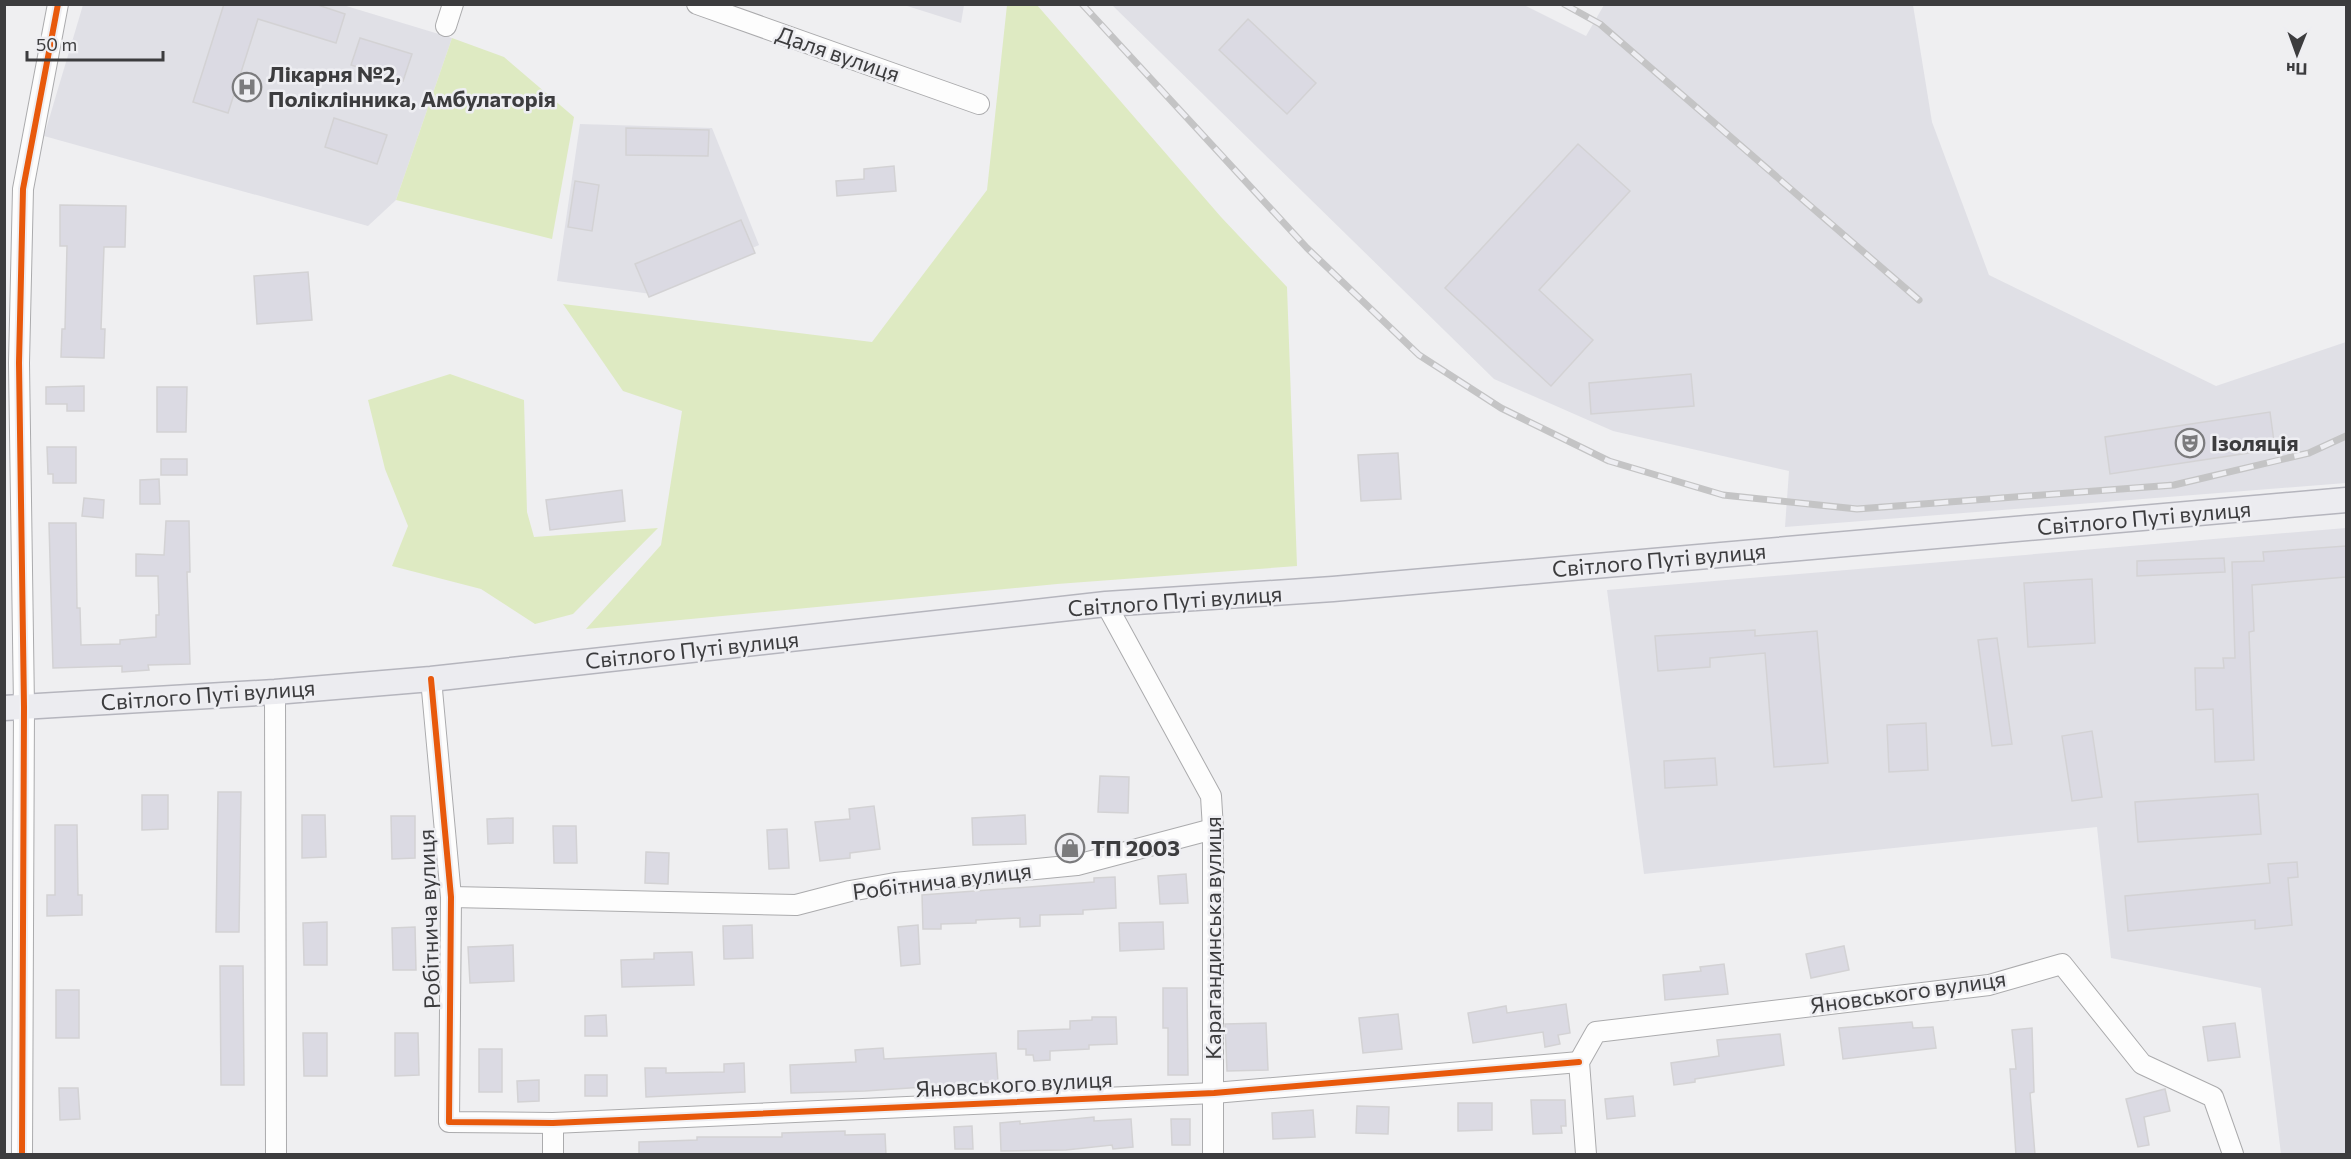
<svg xmlns="http://www.w3.org/2000/svg" width="2351" height="1159" viewBox="0 0 2351 1159" font-family="Commissioner,sans-serif">
	<rect width="100%" height="100%" fill="#efeff1"/>
	<g fill="#e0e0e6">
		<path d="M 83,5 L 343,5 L 452,38 L 396,200 L 368,226 L 44,136 Z"/>
		<path d="M 904,5 L 964,5 L 961,23 Z"/>
		<path d="M 1112,5 L 1524,5 L 1586,36 L 1604,5 L 1913,5 L 1932,122 L 1989,275 L 2216,386 L 2346,342 L 2346,483 L 1785,527 L 1789,471 L 1613,431 L 1494,379 Z"/>
		<path d="M 580,124 L 712,128 L 759,245 L 651,294 L 557,281 Z"/>
		<path d="M 2346,528 L 2346,1154 L 2281,1154 L 2261,988 L 2111,958 L 2097,827 L 1644,874 L 1607,590 Z"/>
	</g>
	<g fill="#deeac2">
		<path d="M 1007,5 L 1037,5 L 1221,217 L 1287,287 L 1297,566 L 1057,584 L 586,629 L 661,545 L 682,411 L 623,391 L 563,304 L 872,342 L 987,190 Z"/>
		<path d="M 452,38 L 504,57 L 574,117 L 552,239 L 396,200 Z"/>
		<path d="M 450,374 L 524,400 L 527,512 L 534,537 L 658,528 L 573,614 L 535,624 L 481,589 L 392,566 L 408,526 L 385,469 L 368,400 Z"/>
	</g>
	<g fill="#dbdae3" stroke="#d3d2d4" stroke-width="1.5">
		<path d="M 224,4 L 315,4 L 345,14 L 336,43 L 258,19 L 228,113 L 193,102 Z"/>
		<path d="M 1248,19 L 1316,83 L 1287,114 L 1219,50 Z"/>
		<path d="M 360,38 L 412,54 L 403,81 L 351,65 Z"/>
		<path d="M 334,118 L 387,135 L 377,164 L 325,147 Z"/>
		<path d="M 626,128 L 709,130 L 708,156 L 626,155 Z"/>
		<path d="M 1578,144 L 1630,191 L 1539,290 L 1593,340 L 1551,386 L 1445,288 Z"/>
		<path d="M 894,166 L 896,191 L 837,196 L 836,181 L 864,179 L 864,169 Z"/>
		<path d="M 575,181 L 599,185 L 592,231 L 568,227 Z"/>
		<path d="M 60,205 L 126,206 L 125,247 L 104,247 L 101,329 L 105,329 L 104,358 L 61,357 L 62,329 L 65,329 L 67,246 L 60,246 Z"/>
		<path d="M 741,220 L 755,253 L 649,297 L 635,264 Z"/>
		<path d="M 308,272 L 312,320 L 257,324 L 254,276 Z"/>
		<path d="M 1691,374 L 1694,406 L 1591,414 L 1589,383 Z"/>
		<path d="M 84,386 L 84,411 L 67,411 L 67,404 L 46,404 L 46,387 Z"/>
		<path d="M 157,387 L 187,387 L 186,432 L 157,432 Z"/>
		<path d="M 2270,412 L 2275,449 L 2110,474 L 2105,437 Z"/>
		<path d="M 47,447 L 76,447 L 76,483 L 53,483 L 53,474 L 48,474 Z"/>
		<path d="M 1398,453 L 1401,499 L 1361,501 L 1358,455 Z"/>
		<rect x="161" y="459" width="26" height="16"/>
		<path d="M 159,479 L 160,504 L 140,504 L 140,480 Z"/>
		<path d="M 622,490 L 625,521 L 550,530 L 546,500 Z"/>
		<path d="M 84,498 L 104,500 L 103,518 L 82,516 Z"/>
		<path d="M 166,521 L 189,521 L 190,572 L 187,572 L 190,664 L 148,665 L 149,670 L 122,672 L 122,666 L 53,668 L 49,523 L 76,523 L 77,608 L 80,608 L 81,645 L 120,644 L 120,640 L 156,637 L 156,615 L 159,615 L 158,576 L 136,576 L 136,554 L 164,555 Z"/>
		<path d="M 2346,546 L 2346,577 L 2252,585 L 2254,631 L 2249,632 L 2254,760 L 2215,762 L 2213,709 L 2196,710 L 2195,668 L 2224,668 L 2223,658 L 2235,658 L 2232,562 L 2264,561 L 2263,552 Z"/>
		<path d="M 2224,558 L 2225,572 L 2137,576 L 2137,561 Z"/>
		<path d="M 2092,579 L 2095,643 L 2028,647 L 2024,583 Z"/>
		<path d="M 1755,630 L 1755,636 L 1817,631 L 1828,763 L 1774,767 L 1765,653 L 1710,658 L 1710,667 L 1658,671 L 1655,636 Z"/>
		<path d="M 1997,638 L 2012,744 L 1992,746 L 1978,640 Z"/>
		<path d="M 1926,723 L 1928,770 L 1889,772 L 1887,725 Z"/>
		<path d="M 2092,731 L 2102,797 L 2072,801 L 2062,736 Z"/>
		<path d="M 1715,758 L 1717,785 L 1665,788 L 1664,761 Z"/>
		<path d="M 1100,776 L 1129,777 L 1128,813 L 1098,812 Z"/>
		<path d="M 218,792 L 241,792 L 239,932 L 216,932 Z"/>
		<path d="M 2258,794 L 2261,834 L 2138,842 L 2135,802 Z"/>
		<path d="M 142,795 L 168,795 L 168,829 L 142,830 Z"/>
		<path d="M 874,806 L 880,849 L 850,853 L 850,858 L 820,861 L 815,822 L 850,819 L 849,809 Z"/>
		<path d="M 302,815 L 325,815 L 326,857 L 302,858 Z"/>
		<path d="M 1025,815 L 1026,844 L 973,845 L 972,818 Z"/>
		<path d="M 391,816 L 415,816 L 415,858 L 392,859 Z"/>
		<path d="M 513,818 L 513,843 L 488,844 L 487,819 Z"/>
		<path d="M 55,825 L 77,825 L 78,895 L 82,895 L 82,915 L 47,916 L 47,895 L 55,895 Z"/>
		<path d="M 553,826 L 576,826 L 577,863 L 554,863 Z"/>
		<path d="M 787,829 L 789,868 L 769,869 L 767,830 Z"/>
		<path d="M 646,852 L 669,853 L 668,884 L 645,883 Z"/>
		<path d="M 2297,862 L 2298,877 L 2288,878 L 2292,925 L 2255,929 L 2255,920 L 2128,931 L 2125,896 L 2270,883 L 2268,864 Z"/>
		<path d="M 1186,874 L 1188,903 L 1160,904 L 1158,876 Z"/>
		<path d="M 1115,877 L 1116,908 L 1083,910 L 1083,914 L 1040,915 L 1040,926 L 1020,927 L 1020,918 L 976,920 L 976,923 L 941,924 L 941,929 L 923,929 L 922,895 L 1094,882 L 1094,878 Z"/>
		<path d="M 327,922 L 327,965 L 304,965 L 303,923 Z"/>
		<path d="M 1163,922 L 1164,949 L 1120,951 L 1119,923 Z"/>
		<path d="M 752,925 L 753,958 L 724,959 L 723,926 Z"/>
		<path d="M 918,925 L 920,964 L 901,966 L 898,927 Z"/>
		<path d="M 415,927 L 416,970 L 393,970 L 392,928 Z"/>
		<path d="M 513,945 L 514,981 L 470,983 L 468,947 Z"/>
		<path d="M 1844,946 L 1849,970 L 1811,978 L 1806,954 Z"/>
		<path d="M 692,952 L 694,985 L 622,987 L 621,960 L 654,959 L 654,953 Z"/>
		<path d="M 1724,964 L 1728,994 L 1665,1000 L 1663,975 L 1701,971 L 1700,967 Z"/>
		<path d="M 220,966 L 243,966 L 244,1085 L 221,1085 Z"/>
		<path d="M 1163,988 L 1187,988 L 1188,1075 L 1168,1075 L 1168,1028 L 1163,1028 Z"/>
		<rect x="56" y="990" width="23" height="48"/>
		<path d="M 1566,1004 L 1570,1033 L 1558,1035 L 1560,1044 L 1545,1047 L 1543,1032 L 1473,1043 L 1468,1013 L 1506,1006 L 1507,1013 Z"/>
		<path d="M 1398,1014 L 1402,1049 L 1363,1053 L 1359,1018 Z"/>
		<path d="M 606,1015 L 607,1036 L 585,1036 L 585,1016 Z"/>
		<path d="M 1092,1017 L 1116,1017 L 1117,1044 L 1089,1045 L 1089,1049 L 1050,1051 L 1050,1060 L 1034,1061 L 1033,1055 L 1026,1055 L 1026,1049 L 1018,1049 L 1018,1031 L 1070,1029 L 1070,1021 L 1092,1020 Z"/>
		<path d="M 1912,1022 L 1913,1028 L 1933,1027 L 1936,1048 L 1843,1059 L 1839,1028 Z"/>
		<path d="M 1266,1023 L 1268,1070 L 1227,1071 L 1225,1024 Z"/>
		<path d="M 2235,1023 L 2240,1057 L 2208,1061 L 2203,1027 Z"/>
		<path d="M 2032,1028 L 2034,1092 L 2030,1093 L 2035,1155 L 2016,1155 L 2010,1069 L 2016,1069 L 2012,1030 Z"/>
		<path d="M 303,1033 L 327,1033 L 327,1076 L 304,1076 Z"/>
		<path d="M 395,1033 L 418,1033 L 419,1075 L 395,1076 Z"/>
		<path d="M 1780,1034 L 1784,1065 L 1695,1079 L 1695,1082 L 1674,1085 L 1671,1063 L 1719,1056 L 1717,1040 Z"/>
		<path d="M 883,1048 L 884,1059 L 996,1053 L 998,1082 L 865,1091 L 791,1093 L 790,1065 L 856,1062 L 855,1050 Z"/>
		<rect x="479" y="1049" width="23" height="43"/>
		<path d="M 744,1063 L 745,1092 L 646,1097 L 645,1068 L 666,1068 L 666,1073 L 724,1072 L 724,1064 Z"/>
		<rect x="585" y="1075" width="22" height="21"/>
		<path d="M 539,1080 L 539,1101 L 518,1102 L 517,1081 Z"/>
		<path d="M 59,1088 L 78,1088 L 80,1119 L 60,1120 Z"/>
		<path d="M 2165,1089 L 2170,1111 L 2144,1117 L 2149,1145 L 2138,1147 L 2126,1099 Z"/>
		<path d="M 1633,1096 L 1635,1116 L 1607,1119 L 1605,1099 Z"/>
		<path d="M 1531,1100 L 1565,1100 L 1566,1126 L 1561,1126 L 1562,1133 L 1533,1134 Z"/>
		<path d="M 1458,1103 L 1492,1103 L 1492,1130 L 1458,1131 Z"/>
		<path d="M 1357,1106 L 1389,1107 L 1388,1134 L 1356,1133 Z"/>
		<path d="M 1313,1110 L 1315,1137 L 1273,1139 L 1272,1113 Z"/>
		<path d="M 1094,1117 L 1094,1121 L 1131,1119 L 1133,1147 L 1113,1149 L 1112,1145 L 1066,1150 L 1001,1151 L 1000,1123 L 1020,1121 L 1020,1124 Z"/>
		<path d="M 1171,1119 L 1190,1119 L 1190,1145 L 1172,1145 Z"/>
		<path d="M 972,1126 L 973,1149 L 955,1149 L 954,1127 Z"/>
		<path d="M 845,1131 L 845,1135 L 885,1134 L 886,1155 L 639,1155 L 639,1142 L 697,1140 L 697,1137 L 782,1137 L 782,1133 Z"/>
	</g>
	<g fill="none" stroke-linecap="round" stroke-linejoin="round">
		<g stroke="#ababad" stroke-width="22">
			<g id="minor">
				<path d="M 697,4 L 979,104"/>
				<path d="M 446,26 L 453,4"/>
				<path d="M 1106,604 L 1211,796 L 1213,829 L 1213,1154"/>
				<path d="M 431,679 L 451,897 L 449,1122 L 553,1123 L 1214,1093 L 1579,1062"/>
				<path d="M 275,692 L 276,1154"/>
				<path d="M 451,897 L 796,905 L 850,891 L 895,883 L 1077,865 L 1213,829"/>
				<path d="M 22,1154 L 24,707 L 19,363 L 23,189 L 58,4"/>
				<path d="M 553,1154 L 553,1123"/>
				<path d="M 1586,1154 L 1579,1062 L 1596,1032 L 1989,985 L 2062,964 L 2142,1064 L 2213,1097 L 2233,1154"/>
			</g>
		</g>
		<g stroke="#b5b5bd" stroke-width="27">
			<path id="major" d="M 4,708 L 275,692 L 431,679 L 1106,604 L 1333,589 L 2346,500"/>
		</g>
		<use href="#minor" stroke="#fdfdfd" stroke-width="20"/>
		<use href="#major" stroke="#ececf0" stroke-width="24"/>
		<g stroke="#c4c4c5" stroke-width="7">
			<g id="rail">
				<path d="M 1082,4 L 1307,248 L 1419,355 L 1501,408 L 1609,461 L 1723,495 L 1857,509 L 2174,485 L 2309,453 L 2346,436"/>
				<path d="M 1564,4 L 1600,24 L 1919,300"/>
			</g>
		</g>
		<use href="#rail" stroke="#eeeef2" stroke-width="4.5" stroke-dasharray="14" stroke-linecap="butt"/>
		<g stroke="#eeeef2" stroke-width="10">
			<g id="cycleway">
				<path d="M 431,679 L 451,897 L 449,1122 L 553,1123 L 1214,1093 L 1579,1062"/>
				<path d="M 22,1154 L 24,707 L 19,363 L 23,189 L 58,4"/>
			</g>
		</g>
		<use href="#cycleway" stroke="#e8590c" stroke-width="6"/>
	</g>
	<defs>
		<g id="hospital-ring" transform="scale(1.5)"><circle r="9.5" fill="#eeeef2" stroke="#7b7b7d" stroke-width="1.5"/><path d="M-5-5h3v3.5h4V-5h3V5h-3V1.5h-4V5h-3Z" fill="#7b7b7d"/></g>
		<g id="theatre-ring" transform="scale(1.5)"><circle r="9.5" fill="#eeeef2" stroke="#7b7b7d" stroke-width="1.5"/><path d="M-5-5.5Q0-4 5-5.5V0Q5 5 0 6Q-5 5-5 0ZM-3.3-2.5H-1v1.5H-3.3ZM1-2.5H3.3v1.5H1ZM-2.8 1Q0 5.5 2.8 1Z" fill="#7b7b7d"/></g>
		<g id="shop-ring" transform="scale(1.5)"><circle r="9.5" fill="#eeeef2" stroke="#7b7b7d" stroke-width="1.5"/><path d="M-5-2.5h2.3a2.7 3.5 0 0 1 5.4 0H5L5.5 6h-11ZM-1.5-2.5h3a1.5 2.3 0 0 0-3 0Z" fill="#7b7b7d"/></g>
	</defs>
	<g fill-rule="evenodd">
		<use href="#hospital-ring" x="247" y="87"/>
		<use href="#theatre-ring" x="2190" y="443"/>
		<use href="#shop-ring" x="1070" y="848"/>
	</g>
	<g text-anchor="middle" stroke-width="5" stroke-linejoin="round" paint-order="stroke">
		<g font-size="22" fill="#3c3c3e" stroke="#eeeef2">
			<text transform="translate(838 54) rotate(19)" y="8">Даля вулиця</text>
			<text transform="translate(2144 518) rotate(-5)" y="8">Світлого Путі вулиця</text>
			<text transform="translate(1659 560) rotate(-5)" y="8">Світлого Путі вулиця</text>
			<text transform="translate(1175 601) rotate(-4)" y="8">Світлого Путі вулиця</text>
			<text transform="translate(692 650) rotate(-6)" y="8">Світлого Путі вулиця</text>
			<text transform="translate(208 695) rotate(-4)" y="8">Світлого Путі вулиця</text>
			<text transform="translate(942 881) rotate(-7)" y="8">Робітнича вулиця</text>
			<text transform="translate(429 919) rotate(-92)" y="8">Робітнича вулиця</text>
			<text transform="translate(1213 938) rotate(-90)" y="8">Карагандинська вулиця</text>
			<text transform="translate(1908 992) rotate(-8)" y="8">Яновського вулиця</text>
			<text transform="translate(1014 1084) rotate(-3)" y="8">Яновського вулиця</text>
		</g>
		<g font-size="22" font-weight="bold" fill="#3c3c3e" stroke="#eeeef2" text-anchor="start">
			<text x="268" y="82">Лікарня №2,<tspan x="268" dy="25">Поліклінника, Амбулаторія</tspan></text>
			<text x="2211" y="451">Ізоляція</text>
			<text x="1091" y="856">ТП 2003</text>
		</g>
	</g>
	<rect width="2351" height="1159" fill="none" stroke="#3c3c3e" stroke-width="12"/>
	<g transform="translate(2297 54) rotate(181)" stroke="#eeeef2" stroke-width="4.5" paint-order="stroke">
	<path d="M0-4.5L10 22L0 15L-10 22Z" fill="#3c3c3e"/>
	<text y="-9" font-size="16" font-weight="bold" text-anchor="middle" fill="#3c3c3e">Пн</text>
	</g>
	<path d="M27 51v9h136v-9" fill="none" stroke="#3c3c3e" stroke-width="3"/>
	<text x="36" y="51" font-size="18" fill="#3c3c3e" stroke="#eeeef2" stroke-width="4.5" paint-order="stroke">50 m</text>
</svg>
